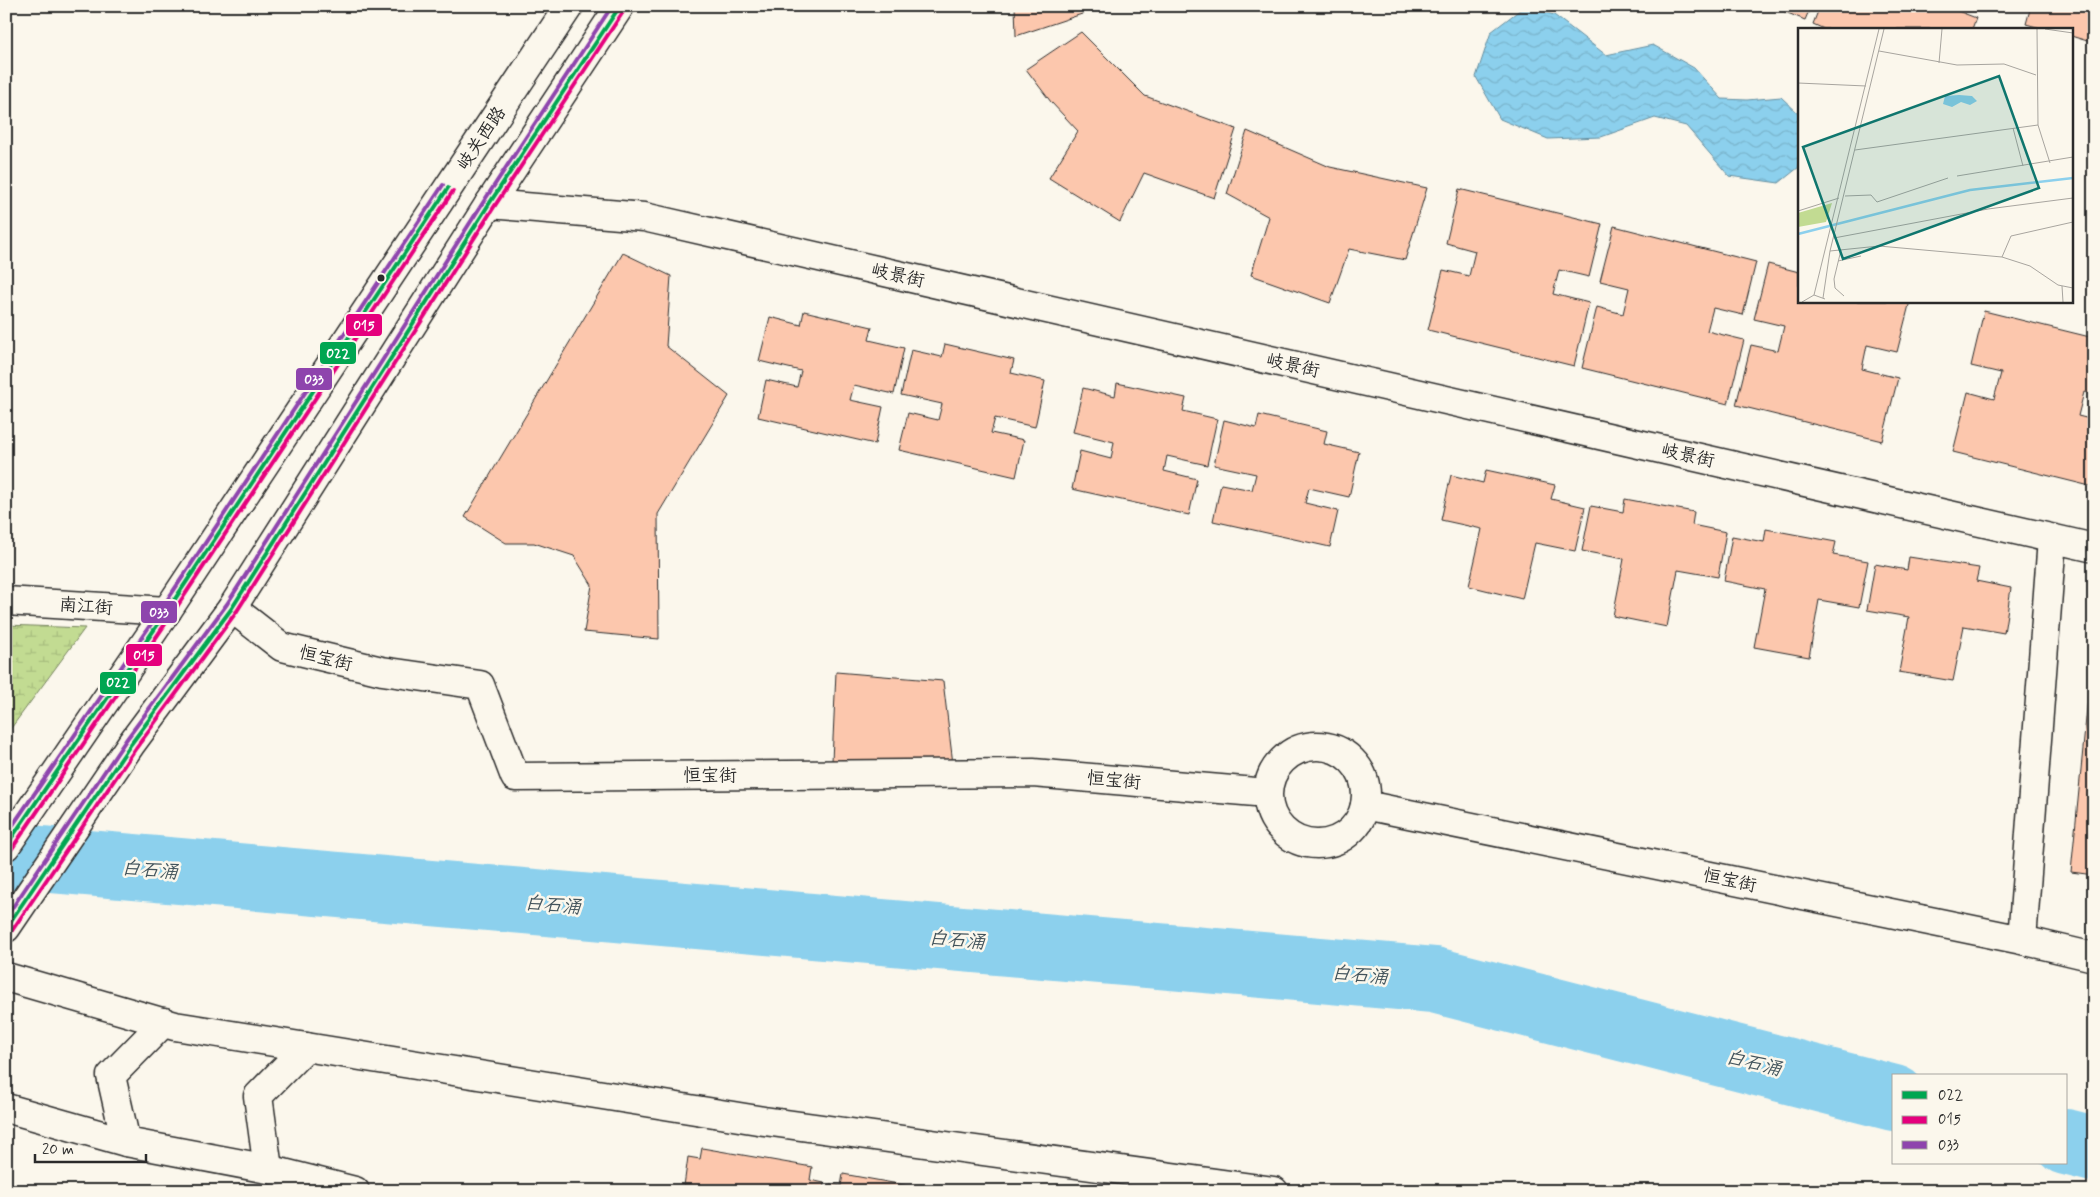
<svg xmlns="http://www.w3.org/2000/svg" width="2100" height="1197" viewBox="0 0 2100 1197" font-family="Mynerve,'LXGW WenKai TC',sans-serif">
	<defs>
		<pattern id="wetland-marsh" width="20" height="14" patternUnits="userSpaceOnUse" patternTransform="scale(1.25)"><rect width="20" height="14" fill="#c2db92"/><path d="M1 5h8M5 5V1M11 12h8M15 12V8" fill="none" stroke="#a7bc7e"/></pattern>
		<pattern id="water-waves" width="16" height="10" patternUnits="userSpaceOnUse" patternTransform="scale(1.25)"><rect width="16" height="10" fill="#8cd0ed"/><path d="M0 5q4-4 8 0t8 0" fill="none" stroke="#79b3cb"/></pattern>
	</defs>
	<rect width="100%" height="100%" fill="#fbf7ec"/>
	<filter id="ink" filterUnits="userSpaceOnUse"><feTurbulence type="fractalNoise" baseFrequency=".02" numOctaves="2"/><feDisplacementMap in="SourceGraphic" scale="10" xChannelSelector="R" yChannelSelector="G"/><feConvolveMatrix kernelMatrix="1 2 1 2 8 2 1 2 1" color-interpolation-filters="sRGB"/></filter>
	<g filter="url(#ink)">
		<path fill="url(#wetland-marsh)" stroke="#76835e" d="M 6,625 L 85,628 L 6,735 Z"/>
		<path fill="url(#water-waves)" stroke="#658e9f" d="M 1525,6 L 1554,15 L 1606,55 L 1653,45 L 1694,68 L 1722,99 L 1747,100 L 1781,97 L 1799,114 L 1799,167 L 1779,183 L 1729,176 L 1686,126 L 1655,118 L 1601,137 L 1548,139 L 1500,119 L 1476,77 L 1491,32 Z"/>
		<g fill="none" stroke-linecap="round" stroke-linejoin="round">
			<g stroke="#8cd0ed" stroke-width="66">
				<path d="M 6,856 L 1434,980 L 1894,1098"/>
				<path d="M 2066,1142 L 2094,1149"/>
			</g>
		</g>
		<g fill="#fcc7ad" stroke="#2b2b2b">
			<path d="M 1015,6 L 1083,6 L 1082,14 L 1016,36 Z"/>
			<path d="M 1770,6 L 1811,6 L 1805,20 Z"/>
			<path d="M 1820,6 L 1945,6 L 1976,18 L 1972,29 L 1824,29 L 1813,24 Z"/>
			<path d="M 2031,6 L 2094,6 L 2094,43 L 2071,36 L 2071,29 L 2044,29 L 2026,24 Z"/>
			<path d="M 1081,32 L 1145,96 L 1236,129 L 1214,198 L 1144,173 L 1120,222 L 1049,178 L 1078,131 L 1051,102 L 1026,69 Z"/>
			<path d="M 1247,131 L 1330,167 L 1427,188 L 1405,260 L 1349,249 L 1330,303 L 1251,275 L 1269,217 L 1227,194 Z"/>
			<path d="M 1459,189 L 1602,224 L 1589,277 L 1559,270 L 1553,294 L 1589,303 L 1574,366 L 1428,330 L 1443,270 L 1469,276 L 1475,251 L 1446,243 Z"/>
			<path d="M 1614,226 L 1756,262 L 1743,315 L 1713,308 L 1707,331 L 1744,340 L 1728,404 L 1582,368 L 1597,307 L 1623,314 L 1629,288 L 1600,281 Z"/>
			<path d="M 623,253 L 671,276 L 666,346 L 729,396 L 658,514 L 659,639 L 584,632 L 592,585 L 574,556 L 534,543 L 506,543 L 465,517 Z"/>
			<path d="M 1768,264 L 1799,272 L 1799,301 L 1910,301 L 1897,352 L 1867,345 L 1862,369 L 1898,378 L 1882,441 L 1736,405 L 1751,345 L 1778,351 L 1784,326 L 1754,319 Z"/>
			<path d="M 804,311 L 872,327 L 869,340 L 904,348 L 894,394 L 854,385 L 850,400 L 883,407 L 875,444 L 758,417 L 766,380 L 797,387 L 801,371 L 759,361 L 770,317 L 801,325 Z"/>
			<path d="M 1984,311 L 2094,338 L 2094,395 L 2084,392 L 2078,416 L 2094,420 L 2094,487 L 1953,452 L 1968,392 L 1994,399 L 2001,373 L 1971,366 Z"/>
			<path d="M 945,344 L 1014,360 L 1011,373 L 1045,381 L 1035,427 L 995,418 L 991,433 L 1024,440 L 1016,477 L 899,450 L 908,413 L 938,420 L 942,404 L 901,395 L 911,350 L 942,357 Z"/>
			<path d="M 1117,383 L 1186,398 L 1183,411 L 1217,419 L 1207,465 L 1167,456 L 1164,471 L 1197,479 L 1189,515 L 1072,489 L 1080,451 L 1111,459 L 1114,442 L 1073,432 L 1083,388 L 1115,396 Z"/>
			<path d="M 1259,415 L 1327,431 L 1324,444 L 1359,452 L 1349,497 L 1309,488 L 1305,503 L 1338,511 L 1330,547 L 1213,521 L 1221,484 L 1252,490 L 1256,474 L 1214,465 L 1224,420 L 1256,428 Z"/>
			<path d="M 1486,470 L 1555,485 L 1551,499 L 1585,507 L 1575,551 L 1535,543 L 1522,599 L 1469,586 L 1482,529 L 1441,520 L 1451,475 L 1483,483 Z"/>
			<path d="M 1625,499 L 1694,512 L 1692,525 L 1726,532 L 1718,577 L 1678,570 L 1667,627 L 1613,616 L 1624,559 L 1582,551 L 1591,506 L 1623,512 Z"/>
			<path d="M 1766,529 L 1836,542 L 1833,555 L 1868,561 L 1859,607 L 1819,600 L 1809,657 L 1754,647 L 1765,589 L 1724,581 L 1732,536 L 1764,542 Z"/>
			<path d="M 1909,557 L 1979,568 L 1976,581 L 2011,588 L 2004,633 L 1964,626 L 1953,681 L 1899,672 L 1909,617 L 1867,610 L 1875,564 L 1907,570 Z"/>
			<path d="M 2094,636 L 2094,875 L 2071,872 Z"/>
			<path d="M 836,672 L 943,681 L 953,764 L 832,761 Z"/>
			<path d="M 702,1148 L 812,1167 L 810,1180 L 824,1183 L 823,1191 L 710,1191 L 684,1186 L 688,1157 L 700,1159 Z"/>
			<path d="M 843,1174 L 937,1191 L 829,1191 L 830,1184 L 841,1186 Z"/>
		</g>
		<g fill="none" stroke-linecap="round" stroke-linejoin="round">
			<g stroke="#2b2b2b" stroke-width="31">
				<g id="minor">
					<path d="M 489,204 L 644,217 L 2094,548"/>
					<path d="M 232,608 L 282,647 L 382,671 L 480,685 L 515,777 L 1033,773 L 1267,793"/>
					<circle cx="1317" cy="795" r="49"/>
					<path d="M 1365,805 L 2022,940 L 2094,957"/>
					<path d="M 2022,940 L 2052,539"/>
					<path d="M 6,977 L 175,1026 L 764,1121 L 1274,1191"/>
					<path d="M 6,1108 L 126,1142 L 268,1169 L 355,1191"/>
					<path d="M 126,1142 L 111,1076 L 164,1022"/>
					<path d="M 268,1169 L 258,1096 L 306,1047"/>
				</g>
			</g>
			<g stroke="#2b2b2b" stroke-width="31">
				<path id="tertiary" d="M 6,601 L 167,611"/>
			</g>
			<g stroke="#2b2b2b" stroke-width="31">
				<g id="secondary">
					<path d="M 6,846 L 167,611 L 569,6"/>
					<path d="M 6,928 L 131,744 L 232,608 L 489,204 L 620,6"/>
				</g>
			</g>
			<use href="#minor" stroke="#fbf7ec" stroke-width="28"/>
			<use href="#tertiary" stroke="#fbf7ec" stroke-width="28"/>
			<use href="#secondary" stroke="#fbf7ec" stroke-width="28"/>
			<g stroke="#fbf7ec" stroke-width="8">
				<g id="bus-1">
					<path d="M 6,846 L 167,611 L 448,188"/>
					<path d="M 6,928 L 131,744 L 232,608 L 489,204 L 620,6"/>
				</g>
			</g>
			<g stroke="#fbf7ec" stroke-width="8">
				<g id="bus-2">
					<path d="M 11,850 L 172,614 L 453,191"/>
					<path d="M 11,932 L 136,748 L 237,611 L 494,207 L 625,9"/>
				</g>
			</g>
			<g stroke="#fbf7ec" stroke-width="8">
				<g id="bus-3">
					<path d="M 6,835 L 162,608 L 443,185"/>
					<path d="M 6,917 L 126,740 L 227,604 L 484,201 L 612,6"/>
				</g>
			</g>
			<use href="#bus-1" stroke="#00a651" stroke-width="4"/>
			<use href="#bus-2" stroke="#e5007d" stroke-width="4"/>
			<use href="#bus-3" stroke="#8e44ad" stroke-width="4"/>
		</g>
	</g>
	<circle fill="#2b2b2b" stroke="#fbf7ec" stroke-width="2" cx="381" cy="278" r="4.5"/>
	<g text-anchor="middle" stroke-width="5" stroke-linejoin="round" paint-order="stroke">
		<g font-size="18" fill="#2b2b2b" stroke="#fbf7ec">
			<text transform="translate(481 138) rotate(-56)" y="6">岐关西路</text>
			<text transform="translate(898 275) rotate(13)" y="6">岐景街</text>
			<text transform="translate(1293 365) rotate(13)" y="6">岐景街</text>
			<text transform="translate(1688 455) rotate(13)" y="6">岐景街</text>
			<text transform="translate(86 606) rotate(4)" y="6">南江街</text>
			<text transform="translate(326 658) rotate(14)" y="6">恒宝街</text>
			<text x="710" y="781">恒宝街</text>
			<text transform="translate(1114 780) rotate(5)" y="6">恒宝街</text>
			<text transform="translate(1730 880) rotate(12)" y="6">恒宝街</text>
		</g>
		<g font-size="19" font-style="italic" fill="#43545c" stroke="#fbf7ec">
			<text transform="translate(150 869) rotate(5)" y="7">白石涌</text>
			<text transform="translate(553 904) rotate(5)" y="7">白石涌</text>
			<text transform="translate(957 939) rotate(5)" y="7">白石涌</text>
			<text transform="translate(1360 974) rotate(5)" y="7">白石涌</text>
			<text transform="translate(1754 1062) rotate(14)" y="7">白石涌</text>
		</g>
	</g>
	<g transform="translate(1798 28)">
		<rect width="275" height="275" fill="#fbf7ec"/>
		<path d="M 34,175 L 28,194 L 0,199 L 0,185 Z" fill="#c2db92"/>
		<path d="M 161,67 L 174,68 L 179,73 L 172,77 L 163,74 L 154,79 L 145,76 L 147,68 Z" fill="#8cd0ed"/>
		<path fill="none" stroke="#8cd0ed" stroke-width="2.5" d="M 0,206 L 172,162 L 275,150"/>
		<path fill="none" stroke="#a8a59f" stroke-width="1" d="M 239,1 L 240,97 L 252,135M 247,1 L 275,5M 81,23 L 159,37 L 206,36 L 238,47M 141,35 L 144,1M 0,55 L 68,58M 215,100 L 225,138M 57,122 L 240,97M 159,148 L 275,129M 47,168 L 73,167 L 79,174 L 150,150M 0,183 L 41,170M 36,210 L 190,181 L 275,170M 43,222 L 36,251 L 37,260 L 46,268M 32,223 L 81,218 L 204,229 L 232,238 L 260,257 L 275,260M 204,229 L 213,208 L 275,194M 40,233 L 63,228M 264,258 L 265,274M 16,267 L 81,1M 25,270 L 32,223 L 86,1M 4,274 L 16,267 L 27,271"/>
		<path fill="#0f766e" fill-opacity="0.15" stroke="#0f766e" stroke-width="2.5" d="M 201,48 L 241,160 L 45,231 L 5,119 Z"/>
		<rect width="275" height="275" fill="none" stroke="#2b2b2b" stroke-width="2.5"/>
	</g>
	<g stroke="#fbf7ec" stroke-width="2">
		<rect x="345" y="313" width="38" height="24" rx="5" fill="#e5007d"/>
		<rect x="319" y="341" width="38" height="24" rx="5" fill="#00a651"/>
		<rect x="295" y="367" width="38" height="24" rx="5" fill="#8e44ad"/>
		<rect x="140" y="600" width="38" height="24" rx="5" fill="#8e44ad"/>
		<rect x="125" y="643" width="38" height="24" rx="5" fill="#e5007d"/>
		<rect x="99" y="671" width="38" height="24" rx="5" fill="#00a651"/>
	</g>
	<g font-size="14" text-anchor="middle" font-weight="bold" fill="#fff">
		<text x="364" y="330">015</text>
		<text x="338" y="358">022</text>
		<text x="314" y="384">033</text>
		<text x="159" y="617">033</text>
		<text x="144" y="660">015</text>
		<text x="118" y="687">022</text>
	</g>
	<rect width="2100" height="1197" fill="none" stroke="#fbf7ec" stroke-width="25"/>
	<rect x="12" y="12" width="2075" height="1172" fill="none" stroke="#2b2b2b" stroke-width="2" filter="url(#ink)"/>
	<rect x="1892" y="1074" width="175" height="90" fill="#fbf7ec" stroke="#a8a59f"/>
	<rect x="1902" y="1091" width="25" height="8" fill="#00a651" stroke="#a8a59f"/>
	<text x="1938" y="1100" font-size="15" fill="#2b2b2b">022</text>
	<rect x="1902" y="1116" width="25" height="8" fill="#e5007d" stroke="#a8a59f"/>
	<text x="1938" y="1124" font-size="15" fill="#2b2b2b">015</text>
	<rect x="1902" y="1141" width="25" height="8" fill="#8e44ad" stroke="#a8a59f"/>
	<text x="1938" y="1150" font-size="15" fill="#2b2b2b">033</text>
	<path d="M35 1154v8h111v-8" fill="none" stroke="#2b2b2b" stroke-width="2.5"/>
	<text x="42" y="1154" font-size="15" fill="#2b2b2b" stroke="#fbf7ec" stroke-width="4" paint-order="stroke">20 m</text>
</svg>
